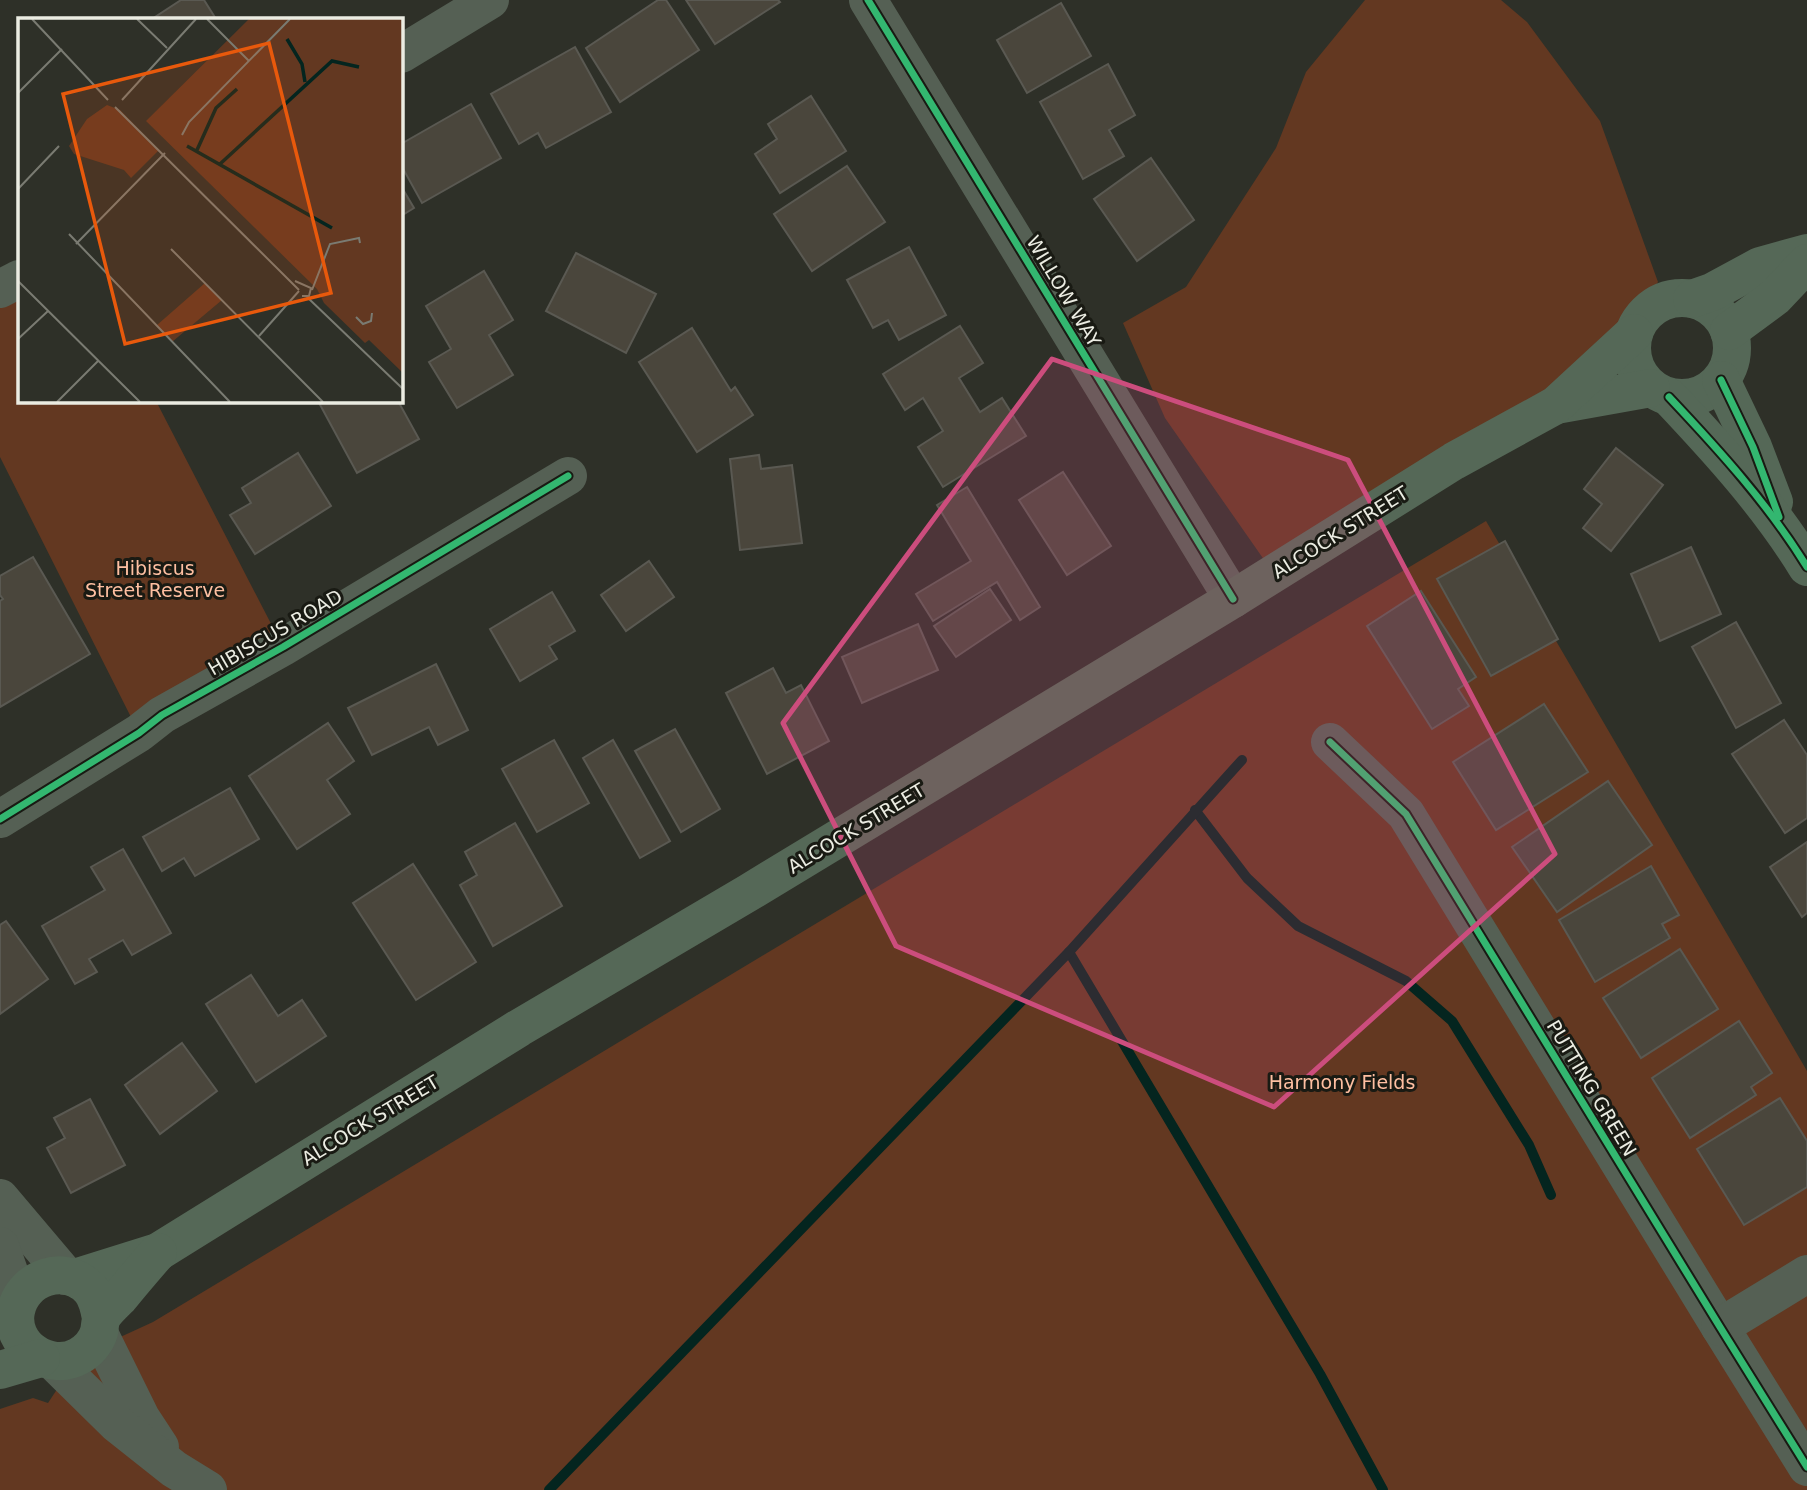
<svg xmlns="http://www.w3.org/2000/svg" width="1807" height="1490" viewBox="0 0 1807 1490" font-family="'DejaVu Sans',sans-serif">
	<rect width="100%" height="100%" fill="#2e3028"/>
	<g fill="#633821">
		<path d="M 1365,0 L 1501,0 L 1527,22 L 1600,121 L 1658,282 L 1605,360 L 1267,564 L 1165,418 L 1123,323 L 1186,287 L 1276,148 L 1306,72 Z"/>
		<path d="M 19,279 L 19,401 L 156,401 L 283,647 L 139,733 L 0,457 L 0,289 Z"/>
		<path d="M 1486,521 L 1807,1071 L 1807,1490 L 0,1490 L 0,1409 L 33,1398 L 48,1403 L 79,1356 L 153,1322 Z"/>
	</g>
	<g fill="none" stroke-linecap="round" stroke-linejoin="round">
		<g stroke="#04251f" stroke-width="10">
			<path d="M 1195,810 L 1247,878 L 1298,926 L 1406,981 L 1452,1021 L 1529,1145 L 1551,1195"/>
			<path d="M 1069,952 L 1320,1374 L 1383,1490"/>
			<path d="M 549,1490 L 1069,952 L 1242,760"/>
		</g>
	</g>
	<g fill="#4a463c" stroke="#5a5952" stroke-width="2">
		<path d="M 181,0 L 204,0 L 216,19 L 152,19 Z"/>
		<path d="M 658,0 L 666,0 L 699,50 L 620,102 L 586,48 Z"/>
		<path d="M 686,0 L 778,0 L 780,2 L 715,44 Z"/>
		<path d="M 1061,3 L 1091,56 L 1027,93 L 997,40 Z"/>
		<path d="M 575,47 L 611,112 L 546,148 L 538,133 L 519,144 L 491,94 Z"/>
		<path d="M 1108,64 L 1135,115 L 1109,130 L 1124,156 L 1083,179 L 1040,102 Z"/>
		<path d="M 811,96 L 846,151 L 780,193 L 755,154 L 777,139 L 768,124 Z"/>
		<path d="M 471,104 L 501,158 L 422,203 L 401,165 L 401,144 Z"/>
		<path d="M 1151,158 L 1194,220 L 1137,261 L 1094,199 Z"/>
		<path d="M 847,166 L 885,222 L 812,271 L 774,214 Z"/>
		<path d="M 401,186 L 414,208 L 401,216 Z"/>
		<path d="M 909,247 L 946,315 L 899,340 L 888,320 L 873,328 L 847,280 Z"/>
		<path d="M 576,253 L 656,294 L 626,353 L 546,311 Z"/>
		<path d="M 484,271 L 513,320 L 489,335 L 513,375 L 457,408 L 429,362 L 451,349 L 426,306 Z"/>
		<path d="M 960,326 L 983,363 L 959,378 L 980,412 L 1002,398 L 1026,436 L 943,487 L 918,447 L 943,431 L 923,398 L 905,410 L 883,374 Z"/>
		<path d="M 692,328 L 731,391 L 735,387 L 753,415 L 697,452 L 639,362 Z"/>
		<path d="M 318,401 L 398,401 L 419,439 L 357,473 Z"/>
		<path d="M 1616,448 L 1663,485 L 1611,551 L 1583,528 L 1602,504 L 1584,489 Z"/>
		<path d="M 298,453 L 331,506 L 255,554 L 230,515 L 251,503 L 242,488 Z"/>
		<path d="M 759,455 L 761,469 L 792,465 L 802,543 L 740,550 L 730,459 Z"/>
		<path d="M 1063,472 L 1111,546 L 1067,575 L 1019,500 Z"/>
		<path d="M 967,487 L 1040,607 L 1020,620 L 997,582 L 933,621 L 916,594 L 971,561 L 937,505 Z"/>
		<path d="M 1505,541 L 1558,639 L 1491,676 L 1437,579 Z"/>
		<path d="M 1691,547 L 1721,614 L 1660,641 L 1631,574 Z"/>
		<path d="M 33,557 L 90,654 L 0,707 L 0,601 L 3,599 L 0,595 L 0,576 Z"/>
		<path d="M 649,561 L 674,597 L 626,631 L 601,595 Z"/>
		<path d="M 990,589 L 1011,620 L 956,657 L 934,626 Z"/>
		<path d="M 1421,591 L 1476,677 L 1458,689 L 1469,706 L 1432,729 L 1367,626 Z"/>
		<path d="M 552,592 L 575,631 L 549,646 L 557,659 L 520,681 L 490,629 Z"/>
		<path d="M 1736,622 L 1781,703 L 1736,728 L 1692,647 Z"/>
		<path d="M 918,624 L 938,670 L 862,703 L 842,657 Z"/>
		<path d="M 436,664 L 468,730 L 438,745 L 429,727 L 372,755 L 348,708 Z"/>
		<path d="M 773,668 L 786,693 L 801,685 L 829,741 L 767,774 L 726,693 Z"/>
		<path d="M 1544,704 L 1588,772 L 1496,830 L 1453,762 Z"/>
		<path d="M 1784,720 L 1807,755 L 1807,818 L 1785,833 L 1732,754 Z"/>
		<path d="M 328,723 L 354,761 L 327,780 L 350,814 L 297,849 L 249,776 Z"/>
		<path d="M 675,729 L 720,809 L 681,832 L 635,751 Z"/>
		<path d="M 554,740 L 589,803 L 537,832 L 502,769 Z"/>
		<path d="M 613,740 L 670,841 L 640,858 L 583,758 Z"/>
		<path d="M 1608,781 L 1652,845 L 1557,912 L 1512,847 Z"/>
		<path d="M 230,788 L 259,839 L 195,876 L 184,858 L 162,871 L 143,837 Z"/>
		<path d="M 515,823 L 562,906 L 493,946 L 460,885 L 477,875 L 465,852 Z"/>
		<path d="M 1807,842 L 1807,913 L 1802,917 L 1770,867 Z"/>
		<path d="M 123,849 L 171,933 L 132,955 L 123,940 L 89,959 L 97,972 L 75,984 L 42,926 L 105,890 L 91,867 Z"/>
		<path d="M 413,864 L 476,962 L 416,1000 L 353,903 Z"/>
		<path d="M 1651,866 L 1679,915 L 1662,924 L 1670,938 L 1595,982 L 1559,920 Z"/>
		<path d="M 6,921 L 48,979 L 0,1014 L 0,925 Z"/>
		<path d="M 1680,949 L 1718,1009 L 1641,1058 L 1603,998 Z"/>
		<path d="M 251,975 L 278,1016 L 302,1000 L 326,1036 L 256,1082 L 206,1004 Z"/>
		<path d="M 1739,1021 L 1772,1073 L 1751,1087 L 1756,1095 L 1690,1138 L 1652,1078 Z"/>
		<path d="M 182,1043 L 217,1091 L 160,1134 L 125,1085 Z"/>
		<path d="M 1780,1098 L 1807,1141 L 1807,1187 L 1744,1225 L 1697,1149 Z"/>
		<path d="M 90,1099 L 125,1165 L 71,1193 L 47,1148 L 65,1138 L 54,1118 Z"/>
	</g>
	<g fill="none" stroke-linecap="round" stroke-linejoin="round">
		<g stroke="#556054" stroke-width="38">
			<path d="M 868,0 L 1233,599"/>
			<path d="M 401,54 L 490,0"/>
			<path d="M 0,289 L 19,279"/>
			<path d="M 1330,742 L 1406,814 L 1720,1327 L 1807,1467"/>
			<path d="M 0,819 L 139,733 L 162,715 L 283,647 L 568,476"/>
			<path d="M 0,1198 L 66,1276"/>
			<path d="M 0,1246 L 19,1300"/>
			<path d="M 1720,1327 L 1807,1274"/>
			<path d="M 99,1333 L 141,1418 L 160,1447"/>
			<path d="M 53,1361 L 116,1423 L 174,1469 L 208,1490"/>
		</g>
		<g stroke="#556857" stroke-width="38">
			<circle cx="1682" cy="348" r="50"/>
			<path d="M 1692,299 L 1712,292 L 1760,266 L 1807,253"/>
			<path d="M 1729,331 L 1775,297 L 1807,263"/>
			<path d="M 1721,380 L 1753,447 L 1774,502"/>
			<path d="M 1669,397 C 1719,450 1769,505 1807,567"/>
			<path d="M 1556,405 L 1651,388"/>
			<path d="M 75,1278 L 158,1252 L 519,1028 L 748,893 L 1233,599 L 1454,461 L 1556,405 L 1634,333"/>
			<path d="M 101,1318 C 99,1307 97,1297 90,1289 C 65,1262 22,1278 16,1311 C 9,1345 49,1373 79,1356 C 88,1351 96,1342 99,1332 C 100,1327 100,1321 102,1317 C 106,1310 114,1303 120,1297 C 132,1282 145,1267 158,1252"/>
			<path d="M 0,1370 L 41,1358"/>
		</g>
		<g stroke="#191a13" stroke-width="11">
			<g id="cycleway">
				<path d="M 868,0 L 1233,599"/>
				<path d="M 1721,380 L 1753,447 L 1779,517"/>
				<path d="M 1669,397 C 1719,450 1769,505 1807,567"/>
				<path d="M 1330,742 L 1406,814 L 1720,1327 L 1807,1467"/>
				<path d="M 0,819 L 139,733 L 162,715 L 283,647 L 568,476"/>
			</g>
		</g>
		<use href="#cycleway" stroke="#33b770" stroke-width="7"/>
	</g>
	<path fill="#cc4d7d" fill-opacity="0.2" stroke="#cc4d7d" stroke-width="5" stroke-linejoin="round" d="M 1052,359 L 1348,460 L 1555,854 L 1274,1107 L 896,946 L 783,723 Z"/>
	<g text-anchor="middle" stroke-width="6" stroke-linejoin="round" paint-order="stroke">
		<g font-size="19" fill="#ebece2" stroke="#191a13">
			<text transform="translate(1064 291) rotate(59)" y="7">WILLOW WAY</text>
			<text transform="translate(1340 532) rotate(-32)" y="7">ALCOCK STREET</text>
			<text transform="translate(275 632) rotate(-30)" y="7">HIBISCUS ROAD</text>
			<text transform="translate(856 828) rotate(-31)" y="7">ALCOCK STREET</text>
			<text transform="translate(1592 1088) rotate(59)" y="7">PUTTING GREEN</text>
			<text transform="translate(370 1120) rotate(-31)" y="7">ALCOCK STREET</text>
		</g>
		<g font-size="19" fill="#febfa1" stroke="#191a13">
			<text x="155" y="575">Hibiscus<tspan x="155" dy="22">Street Reserve</tspan></text>
			<text x="1342" y="1089">Harmony Fields</text>
		</g>
	</g>
	<g transform="translate(18 18)">
		<rect width="385" height="385" fill="#2e3028"/>
		<path d="M 231,1 L 385,1 L 385,355 L 351,322 L 347,325 L 306,285 L 299,271 L 128,103 ZM 89,87 L 102,92 L 141,132 L 113,160 L 106,152 L 56,136 L 51,128 L 69,101 ZM 187,265 L 204,282 L 154,324 L 139,307 Z" fill="#633821"/>
		<path fill="none" stroke="#04251f" stroke-width="3.5" d="M 269,21 L 284,46 L 287,64M 169,128 L 314,210M 179,132 L 198,90 L 219,71M 202,146 L 314,43 L 341,49"/>
		<path fill="none" stroke="#7a7b72" stroke-width="2" d="M 14,1 L 90,82M 119,1 L 149,30M 189,1 L 231,43M 0,75 L 44,31M 104,82 L 178,1M 97,89 L 281,272M 164,117 L 171,104 L 272,1M 0,171 L 41,128M 51,216 L 212,384M 58,226 L 147,135M 153,231 L 305,384M 0,263 L 122,384M 277,263 L 293,270 L 291,278 L 284,278M 294,272 L 312,226 L 341,220 L 342,225M 289,279 L 385,371M 338,299 L 345,306 L 353,303 L 354,295M 241,318 L 281,273M 0,321 L 30,293M 39,384 L 80,343"/>
		<path fill="#e8590c" fill-opacity="0.15" stroke="#e8590c" stroke-width="3.5" d="M 251,25 L 313,275 L 107,326 L 45,76 Z"/>
		<rect width="385" height="385" fill="none" stroke="#ebece2" stroke-width="3.5"/>
	</g>
</svg>
